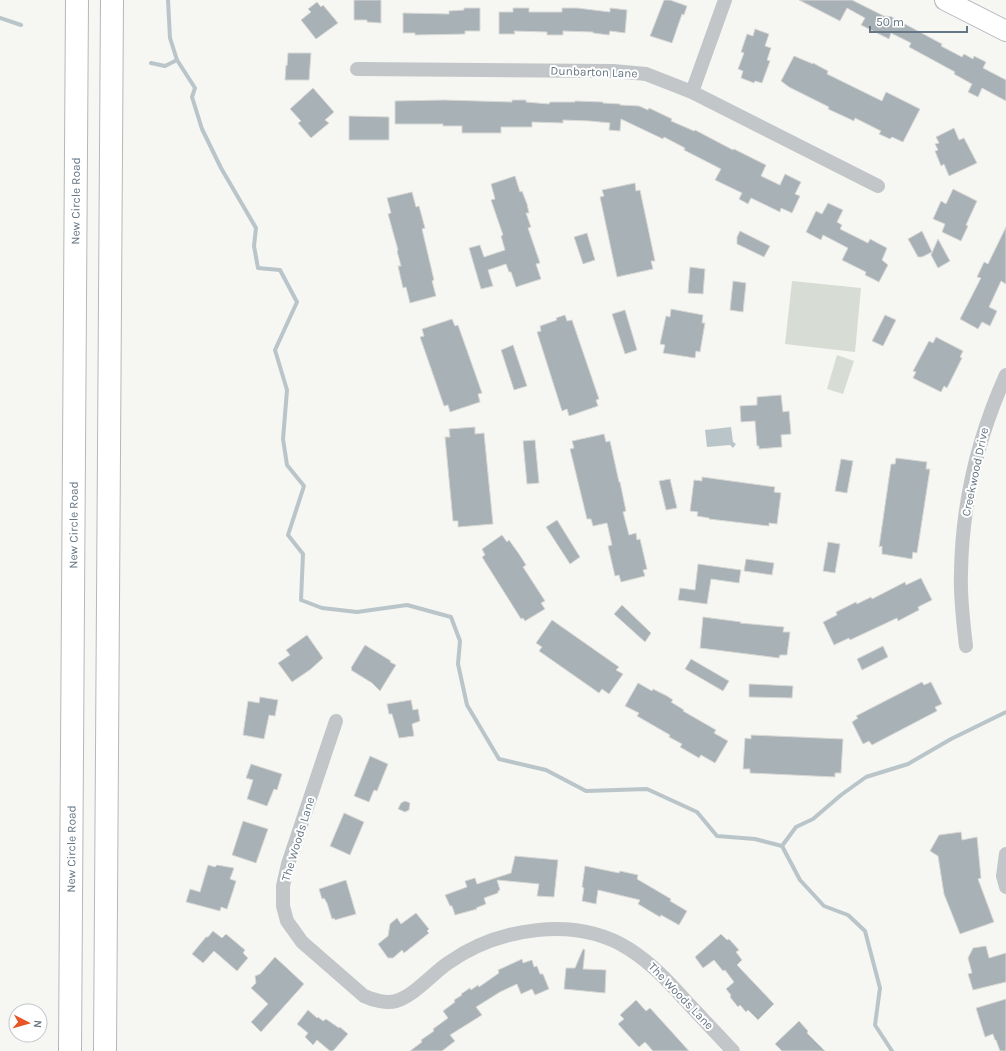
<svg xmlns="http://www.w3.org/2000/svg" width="1006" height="1051" viewBox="0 0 1006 1051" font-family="Karla,sans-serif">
	<rect width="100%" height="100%" fill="#f6f6f3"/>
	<g fill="#d7ddd4">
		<path d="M 792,281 L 861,288 L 855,352 L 785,344 Z"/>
		<path d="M 837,355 L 854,361 L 843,394 L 827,389 Z"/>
	</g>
	<path fill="#b9c5c9" d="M 731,427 L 733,442 L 736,444 L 733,448 L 730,445 L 707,447 L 705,430 Z"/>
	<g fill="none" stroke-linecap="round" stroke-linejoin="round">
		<g stroke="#b9c5c9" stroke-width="4">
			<path d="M 168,0 L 170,38 L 177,60"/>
			<path d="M 0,18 L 21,25"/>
			<path d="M 151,63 L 165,66 L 177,60 L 195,88 L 192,97 L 202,129 L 221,168 L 256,228 L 254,246 L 258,268 L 280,270 L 297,302 L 275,350 L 287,390 L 283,439 L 287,465 L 304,486 L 288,535 L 303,554 L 301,600 L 322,608 L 357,612 L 407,605 L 451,617 L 460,641 L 458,664 L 467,705 L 499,759 L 546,770 L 586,791 L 647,789 L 697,812 L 717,836 L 755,839 L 782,846 L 800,880 L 824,906 L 848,915 L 865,931 L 880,988 L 875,1025 L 892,1051"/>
			<path d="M 782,846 L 796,827 L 813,819 L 841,795 L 866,777 L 908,764 L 951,739 L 1006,712"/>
		</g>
	</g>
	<g fill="#a8b1b6" stroke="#d8d8d5">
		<path d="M 354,0 L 381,0 L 381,23 L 367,22 L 367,20 L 354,20 Z"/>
		<path d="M 664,0 L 670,0 L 687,6 L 684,15 L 682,14 L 672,43 L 650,36 Z"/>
		<path d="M 799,0 L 852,0 L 886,17 L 886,16 L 890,17 L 890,16 L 942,44 L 941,46 L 962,57 L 964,54 L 973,59 L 974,56 L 986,62 L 983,68 L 1006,80 L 1006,101 L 982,88 L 978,97 L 968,92 L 972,84 L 954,74 L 955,72 L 909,47 L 911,43 L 891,33 L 889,39 L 861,25 L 865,18 L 847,8 L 840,21 Z"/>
		<path d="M 317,2 L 321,7 L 323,5 L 338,23 L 316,39 L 301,20 L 311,12 L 308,9 Z"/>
		<path d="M 464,8 L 480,8 L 480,31 L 465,31 L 465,34 L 415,35 L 415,33 L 403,33 L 403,13 L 449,14 L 449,11 L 464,10 Z"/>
		<path d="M 513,8 L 529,8 L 529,12 L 562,12 L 562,8 L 577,8 L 610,12 L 610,8 L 627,10 L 625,33 L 610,31 L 609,35 L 593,33 L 593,32 L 563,31 L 563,35 L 547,35 L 547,32 L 514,31 L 515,34 L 499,34 L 499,12 L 513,12 Z"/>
		<path d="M 755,29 L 769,34 L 765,46 L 771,48 L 767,60 L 770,61 L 762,83 L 755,81 L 754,83 L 741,78 L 743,71 L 738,69 L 744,53 L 741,52 L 747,34 L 753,36 Z"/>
		<path d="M 288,53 L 311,53 L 309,80 L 285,80 L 286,65 L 287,66 Z"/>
		<path d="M 794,56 L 813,64 L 813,63 L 828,71 L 827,74 L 882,101 L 886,92 L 920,109 L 903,142 L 892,137 L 890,139 L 879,134 L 881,131 L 855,118 L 854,121 L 828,109 L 829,107 L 789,87 L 781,81 Z"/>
		<path d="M 313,88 L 334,112 L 325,120 L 329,123 L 311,138 L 298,123 L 301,121 L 290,109 Z"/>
		<path d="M 444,100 L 512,102 L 512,100 L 526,100 L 526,102 L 549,104 L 550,102 L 575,102 L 575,101 L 603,102 L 603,103 L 620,104 L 620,105 L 639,106 L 648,110 L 649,108 L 672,119 L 671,121 L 694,131 L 695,130 L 733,150 L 734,149 L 766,165 L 761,176 L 780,185 L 785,174 L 801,182 L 795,194 L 800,196 L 792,213 L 781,208 L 780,212 L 751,198 L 748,204 L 739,199 L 742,193 L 715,180 L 721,169 L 684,150 L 685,148 L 664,137 L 663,139 L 621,119 L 620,131 L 609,130 L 610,123 L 590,121 L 563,120 L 563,123 L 532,122 L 532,127 L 501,127 L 501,133 L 462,133 L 462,126 L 443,126 L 443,124 L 395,124 L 395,101 Z"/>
		<path d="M 349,116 L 389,117 L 389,140 L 349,140 Z"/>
		<path d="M 954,128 L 959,140 L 964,138 L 977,163 L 949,176 L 944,164 L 941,166 L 935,151 L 938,150 L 935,144 L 939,143 L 936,137 Z"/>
		<path d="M 515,176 L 520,192 L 522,191 L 527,204 L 529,213 L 526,213 L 531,227 L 528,228 L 540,263 L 536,264 L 541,279 L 516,287 L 511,272 L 509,272 L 506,264 L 488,270 L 493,286 L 481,289 L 469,248 L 480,245 L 484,257 L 505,250 L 501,236 L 503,235 L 491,200 L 495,199 L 491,184 Z"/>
		<path d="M 635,183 L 636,191 L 640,190 L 655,261 L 651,261 L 653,269 L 617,277 L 600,197 L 604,196 L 602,190 Z"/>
		<path d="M 953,189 L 977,201 L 966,225 L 968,226 L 961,241 L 942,232 L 945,224 L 933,219 L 941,201 L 946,204 Z"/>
		<path d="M 412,192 L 416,207 L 419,206 L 425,228 L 422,229 L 434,280 L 432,281 L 436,296 L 410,303 L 406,287 L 403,288 L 400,275 L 398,266 L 401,266 L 397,251 L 398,250 L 388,214 L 391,213 L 387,198 Z"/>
		<path d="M 828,203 L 843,210 L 837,222 L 842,225 L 840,229 L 868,243 L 870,239 L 887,248 L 882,260 L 888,265 L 879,282 L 865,275 L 866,272 L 842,260 L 848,248 L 823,235 L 821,240 L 806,232 L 816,211 L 822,214 Z"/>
		<path d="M 1006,227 L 1006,284 L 1001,281 L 989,307 L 997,311 L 990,326 L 982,322 L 978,329 L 960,319 L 981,278 L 977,277 L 984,262 L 988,264 Z"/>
		<path d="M 740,231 L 770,246 L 764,257 L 737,244 L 737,237 Z"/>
		<path d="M 922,231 L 932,252 L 922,257 L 918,257 L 908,239 Z"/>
		<path d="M 587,233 L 595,260 L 583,264 L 574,237 Z"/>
		<path d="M 938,239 L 950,261 L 938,268 L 931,255 Z"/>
		<path d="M 690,267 L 705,269 L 703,294 L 688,293 Z"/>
		<path d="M 733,281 L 746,283 L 743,312 L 730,310 Z"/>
		<path d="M 671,309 L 703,315 L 702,323 L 705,323 L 700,352 L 696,351 L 695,358 L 663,353 L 665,345 L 660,344 L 666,316 L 670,317 Z"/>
		<path d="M 625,310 L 637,350 L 625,354 L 612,314 Z"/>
		<path d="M 565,315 L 567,321 L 572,320 L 599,399 L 596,400 L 598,406 L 569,416 L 567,409 L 562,411 L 537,332 L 541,331 L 540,326 L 557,320 L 556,318 Z"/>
		<path d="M 885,315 L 896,320 L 883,346 L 872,341 Z"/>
		<path d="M 452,319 L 455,326 L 458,325 L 482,393 L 478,394 L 480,402 L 450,412 L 448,405 L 444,406 L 420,337 L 424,336 L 422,329 Z"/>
		<path d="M 936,337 L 963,351 L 960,357 L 962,358 L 947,388 L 944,386 L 941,392 L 913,378 L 916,372 L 913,371 L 929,341 L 933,343 Z"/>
		<path d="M 513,345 L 527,386 L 514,390 L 501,350 Z"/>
		<path d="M 781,395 L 783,412 L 789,411 L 791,434 L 781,435 L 782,447 L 759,449 L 759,446 L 757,446 L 755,421 L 741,422 L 740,406 L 757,405 L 757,397 Z"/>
		<path d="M 475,427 L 475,434 L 484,433 L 493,524 L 458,527 L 458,521 L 453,521 L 445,437 L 450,437 L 449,429 Z"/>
		<path d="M 604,434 L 606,442 L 610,441 L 619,482 L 620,482 L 626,511 L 623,512 L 629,535 L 636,533 L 637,540 L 640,539 L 647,569 L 643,570 L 645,576 L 621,582 L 619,575 L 615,576 L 611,559 L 608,546 L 612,545 L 607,523 L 593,526 L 591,519 L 587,519 L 570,449 L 574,448 L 572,441 Z"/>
		<path d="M 535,440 L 539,483 L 527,484 L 523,441 Z"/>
		<path d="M 896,458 L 927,462 L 926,469 L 930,469 L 917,553 L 913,552 L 912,559 L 882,554 L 882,546 L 879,547 L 891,464 L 895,464 Z"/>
		<path d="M 841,459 L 853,461 L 847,493 L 835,491 Z"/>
		<path d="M 702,477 L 775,487 L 774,492 L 781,493 L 777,524 L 769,523 L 769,526 L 709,519 L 709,518 L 697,516 L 698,512 L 690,511 L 694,480 L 702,481 Z"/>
		<path d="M 670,479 L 677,508 L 666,510 L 659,481 Z"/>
		<path d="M 557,520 L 580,557 L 570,564 L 546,527 Z"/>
		<path d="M 502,535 L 507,542 L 509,540 L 519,554 L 526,565 L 523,567 L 545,601 L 541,603 L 545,609 L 525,621 L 523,618 L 521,619 L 482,557 L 485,555 L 482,549 Z"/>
		<path d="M 828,542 L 840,544 L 835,573 L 823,571 Z"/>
		<path d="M 746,559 L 774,563 L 772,575 L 744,571 Z"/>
		<path d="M 698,564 L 741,570 L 739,583 L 711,579 L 707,604 L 678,600 L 680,588 L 695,590 Z"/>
		<path d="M 921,578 L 932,600 L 918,607 L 919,610 L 898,621 L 897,618 L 850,640 L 849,638 L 834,645 L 823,622 L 837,615 L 836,612 L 856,602 L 857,604 L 871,597 L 872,599 L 905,582 L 906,585 Z"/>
		<path d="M 622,605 L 651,633 L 645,642 L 614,614 Z"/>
		<path d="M 703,617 L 741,622 L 740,623 L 784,627 L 783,632 L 790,632 L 787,655 L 780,655 L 779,658 L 700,648 Z"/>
		<path d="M 552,620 L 619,667 L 616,670 L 623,674 L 609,694 L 602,689 L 599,693 L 539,651 L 542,647 L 536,643 Z"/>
		<path d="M 307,635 L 323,658 L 311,669 L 292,682 L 278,663 L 290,655 L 286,650 Z"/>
		<path d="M 365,645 L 391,661 L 390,662 L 396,665 L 380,691 L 372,683 L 351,670 L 352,669 L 351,668 Z"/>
		<path d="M 883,646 L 888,657 L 862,670 L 857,659 Z"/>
		<path d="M 691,659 L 729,681 L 723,691 L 685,669 Z"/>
		<path d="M 922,682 L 924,685 L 931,682 L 942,704 L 935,707 L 937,711 L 872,745 L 869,741 L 863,744 L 852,722 L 858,718 L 856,716 Z"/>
		<path d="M 638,683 L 652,691 L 653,689 L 667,696 L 673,700 L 671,702 L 684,710 L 683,711 L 716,730 L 714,733 L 728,741 L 715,763 L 701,755 L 699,758 L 680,747 L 682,744 L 669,737 L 670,735 L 637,716 L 639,713 L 625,706 Z"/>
		<path d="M 749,684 L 793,686 L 792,698 L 749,697 Z"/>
		<path d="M 260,697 L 278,700 L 275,716 L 269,715 L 264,739 L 243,735 L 248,701 L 259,703 Z"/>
		<path d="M 411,700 L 413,710 L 418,709 L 420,721 L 412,724 L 414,736 L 399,738 L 392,714 L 389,714 L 387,704 Z"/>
		<path d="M 751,735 L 843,739 L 841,773 L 835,773 L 835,777 L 750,773 L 750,769 L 743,769 L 745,738 L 751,739 Z"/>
		<path d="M 370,756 L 388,764 L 377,791 L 374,790 L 369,802 L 354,796 Z"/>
		<path d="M 251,764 L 282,774 L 277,790 L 274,789 L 267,806 L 247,799 L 253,780 L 246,778 Z"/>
		<path d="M 405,801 L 410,803 L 409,810 L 405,812 L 398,809 L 401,803 Z"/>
		<path d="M 344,813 L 364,822 L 350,855 L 330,846 Z"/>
		<path d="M 243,821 L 268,829 L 256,863 L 232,855 Z"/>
		<path d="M 961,832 L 962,840 L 977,837 L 981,878 L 978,879 L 994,922 L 960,934 L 944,894 L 938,856 L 930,851 L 939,835 Z"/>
		<path d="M 515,856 L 558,860 L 554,897 L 537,896 L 539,884 L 497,880 L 500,890 L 498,891 L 498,893 L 484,898 L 486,904 L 476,908 L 477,909 L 455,915 L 452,906 L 450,906 L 445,895 L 467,887 L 465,881 L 475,878 L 477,884 L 511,873 Z"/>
		<path d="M 208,865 L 215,867 L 217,865 L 234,868 L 230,879 L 236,881 L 233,891 L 227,909 L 221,907 L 220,911 L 186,902 L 190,889 L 200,892 Z"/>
		<path d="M 585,866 L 619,873 L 620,871 L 638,875 L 637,879 L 671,899 L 670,901 L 687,911 L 679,925 L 661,915 L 660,917 L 638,904 L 640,900 L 598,890 L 596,904 L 582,901 L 584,888 L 582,887 Z"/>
		<path d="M 346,880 L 356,914 L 335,920 L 334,918 L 332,919 L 327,903 L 324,898 L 322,899 L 319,889 Z"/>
		<path d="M 416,913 L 429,929 L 427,931 L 429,933 L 404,953 L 402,950 L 393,958 L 388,958 L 378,944 L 388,936 L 390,924 L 397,918 L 401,924 Z"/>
		<path d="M 213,931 L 222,938 L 226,934 L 245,950 L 243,953 L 248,958 L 237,971 L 214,951 L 203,963 L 192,954 L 206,937 L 208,937 Z"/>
		<path d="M 721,934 L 727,940 L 729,939 L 739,950 L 736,952 L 742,960 L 737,965 L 774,1004 L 758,1020 L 748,1010 L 746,1012 L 740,1005 L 738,1007 L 730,997 L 731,995 L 726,989 L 734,982 L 725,970 L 723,971 L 714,960 L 703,968 L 695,957 Z"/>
		<path d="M 986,946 L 989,958 L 1006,953 L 1006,982 L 973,990 L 968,974 L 972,973 L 968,958 L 973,948 Z"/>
		<path d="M 583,949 L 585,950 L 583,969 L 606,970 L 605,993 L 564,989 L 566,968 L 575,968 Z"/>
		<path d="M 275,957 L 304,984 L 261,1032 L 251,1022 L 268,1004 L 251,988 L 256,983 L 255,976 L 260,974 Z"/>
		<path d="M 522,959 L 523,963 L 532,960 L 534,967 L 537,966 L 540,974 L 543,974 L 549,989 L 535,995 L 532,989 L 521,994 L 517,984 L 500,992 L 476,1007 L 482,1015 L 450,1035 L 455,1041 L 442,1051 L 410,1051 L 422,1042 L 421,1040 L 434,1031 L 433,1029 L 448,1018 L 443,1011 L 455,1002 L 454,1000 L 462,995 L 461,994 L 470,988 L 471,990 L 478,985 L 479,987 L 499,973 L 498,970 Z"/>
		<path d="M 1006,999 L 1006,1051 L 1000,1051 L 996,1040 L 995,1040 L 993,1034 L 985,1037 L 976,1008 Z"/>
		<path d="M 636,1000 L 646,1011 L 650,1008 L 689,1051 L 653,1051 L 645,1042 L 639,1047 L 618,1024 L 624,1019 L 620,1015 Z"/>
		<path d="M 308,1010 L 317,1018 L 318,1017 L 323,1021 L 326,1019 L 339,1028 L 340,1027 L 348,1034 L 333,1051 L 330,1051 L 317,1040 L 313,1045 L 305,1037 L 308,1033 L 297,1024 Z"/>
		<path d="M 799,1021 L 808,1031 L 807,1033 L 825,1051 L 782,1051 L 775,1044 Z"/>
	</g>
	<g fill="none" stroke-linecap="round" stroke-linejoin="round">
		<g stroke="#b4b9be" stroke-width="22">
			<path id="secondary" d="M 945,0 L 1006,31"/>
		</g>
		<g stroke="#b5b8bb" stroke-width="24">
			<g id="highway">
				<path id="s1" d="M 70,1051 L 77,0"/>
				<path d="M 105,1051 L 112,0"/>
			</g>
		</g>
		<g stroke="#c2c6c9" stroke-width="14">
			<path d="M 357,69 L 613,71 L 646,74 L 692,92 L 878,186"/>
			<path d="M 692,92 L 725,0"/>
			<path d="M 966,646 C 963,621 960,597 961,573 C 962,504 978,437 1006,375"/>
			<path d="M 336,721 L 288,864 L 283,886 L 283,906 L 287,921 L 302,942 L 364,996 C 373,1000 387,1004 396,1001 C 415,995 432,974 448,963 C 498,928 575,915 629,949 C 651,963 668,981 685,1000 C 701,1017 717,1034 733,1051"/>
			<path d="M 1006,854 L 1003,876 L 1006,887"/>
		</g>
		<use href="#secondary" stroke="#fff" stroke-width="20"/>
		<use href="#highway" stroke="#fff" stroke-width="22"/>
	</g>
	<g text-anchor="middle" stroke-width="4" stroke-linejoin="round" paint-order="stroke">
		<g font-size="12" fill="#657684" stroke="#fff">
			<text transform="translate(594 72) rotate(2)" y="4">Dunbarton Lane</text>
			<text dy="4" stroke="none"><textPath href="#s1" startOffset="850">New Circle Road</textPath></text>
			<text transform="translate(975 472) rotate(-78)" y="4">Creekwood Drive</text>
			<text dy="4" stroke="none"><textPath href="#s1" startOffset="526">New Circle Road</textPath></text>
			<text transform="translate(298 839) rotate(-73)" y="4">The Woods Lane</text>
			<text dy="4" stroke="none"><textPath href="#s1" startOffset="202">New Circle Road</textPath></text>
			<text transform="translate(681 996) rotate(46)" y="4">The Woods Lane</text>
		</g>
	</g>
	<g transform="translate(28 1023) rotate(96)"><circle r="19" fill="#ffffff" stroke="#c1c8ce"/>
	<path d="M0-3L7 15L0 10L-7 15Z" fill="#e55525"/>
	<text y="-6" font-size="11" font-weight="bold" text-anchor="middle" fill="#657684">N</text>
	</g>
	<path d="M870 26v6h97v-6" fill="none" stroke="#657684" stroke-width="2"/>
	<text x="876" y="26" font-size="12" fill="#657684" stroke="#ffffff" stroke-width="3" paint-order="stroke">50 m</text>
</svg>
